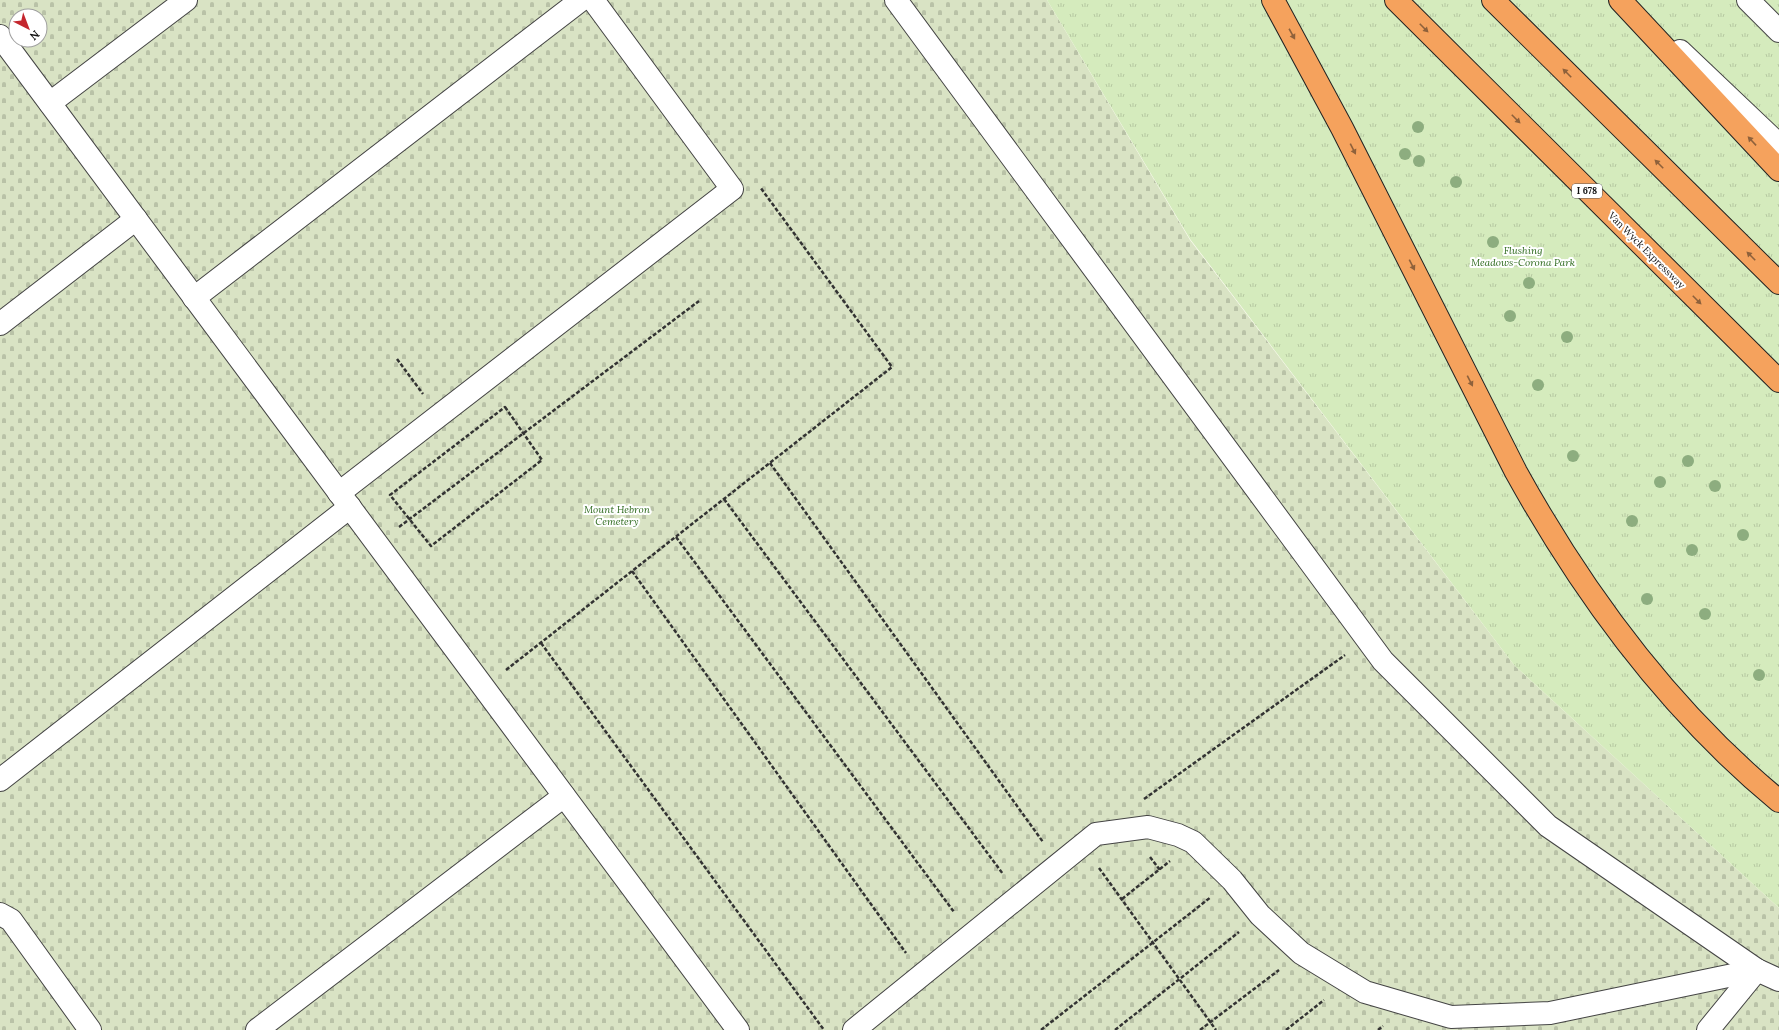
<svg xmlns="http://www.w3.org/2000/svg" width="1779" height="1030" viewBox="0 0 1779 1030" font-family="Lora,serif">
	<defs>
		<pattern id="cemetery-stones" width="16" height="16" patternUnits="userSpaceOnUse"><rect width="16" height="16" fill="#d9e3c4"/><path d="M2 7V4a2 2 0 0 1 4 0v3zM10 15v-3a2 2 0 0 1 4 0v3z" fill="#b9c2a7"/></pattern>
		<pattern id="park-tufts" width="24" height="20" patternUnits="userSpaceOnUse"><rect width="24" height="20" fill="#d5ebbd"/><path d="M3 7l-1-3M5 7V3M7 7l1-3M15 17l-1-3M17 17v-4M19 17l1-3" fill="none" stroke="#b6c8a1"/></pattern>
	</defs>
	<rect width="100%" height="100%" fill="#fffdf5"/>
	<path fill="url(#cemetery-stones)" fill-rule="evenodd" d="M 0,0 L 1047,0 L 1190,240 L 1514,665 L 1779,908 L 1779,1030 L 0,1030 ZM 16,16 L 40,16 L 40,40 L 16,40 Z"/>
	<path fill="url(#park-tufts)" d="M 1047,0 L 1779,0 L 1779,908 L 1514,665 L 1190,239 Z"/>
	<g fill="none" stroke-linecap="round" stroke-linejoin="round">
		<g stroke="#444" stroke-width="24">
			<g id="minor">
				<path d="M 896,0 L 1383,661 L 1548,826 L 1757,970 L 1779,980"/>
				<path d="M 1748,0 L 1779,31"/>
				<path d="M 0,36 L 738,1030"/>
				<path d="M 1680,51 L 1779,145"/>
				<path d="M 50,103 L 186,0"/>
				<path d="M 194,298 L 581,0"/>
				<path d="M 0,324 L 136,219"/>
				<path d="M 339,493 L 732,189 L 593,0"/>
				<path d="M 0,780 L 350,507"/>
				<path d="M 0,914 L 11,920 L 90,1030"/>
				<path d="M 257,1030 L 564,796"/>
				<path d="M 854,1030 L 1096,834 L 1148,827 L 1178,835 L 1193,842 L 1232,880 L 1260,915 L 1301,953 L 1365,992 L 1451,1017 L 1550,1013 L 1757,970"/>
				<path d="M 1708,1030 L 1757,970"/>
			</g>
		</g>
		<g stroke="#222" stroke-width="24">
			<g id="highway">
				<path d="M 1273,0 L 1342,128 L 1516,472 C 1584,595 1670,711 1779,801"/>
				<path d="M 1396,0 L 1779,381"/>
				<path d="M 1493,0 L 1779,283"/>
				<path d="M 1620,0 L 1779,170"/>
			</g>
		</g>
		<g stroke="#333" stroke-width="2.5" stroke-dasharray="4 2" stroke-linecap="butt">
			<path d="M 397,359 L 423,394"/>
			<path d="M 505,407 L 542,460 L 431,546 L 390,495 Z"/>
			<path d="M 770,463 L 1043,842"/>
			<path d="M 724,499 L 1003,874"/>
			<path d="M 399,527 L 699,301"/>
			<path d="M 676,537 L 954,912"/>
			<path d="M 632,571 L 906,953"/>
			<path d="M 541,643 L 824,1030"/>
			<path d="M 506,670 L 892,367 L 760,187"/>
			<path d="M 1144,799 L 1345,655"/>
			<path d="M 1150,857 L 1160,870"/>
			<path d="M 1099,868 L 1216,1030"/>
			<path d="M 1122,899 L 1170,861"/>
			<path d="M 1041,1030 L 1211,897"/>
			<path d="M 1115,1030 L 1239,932"/>
			<path d="M 1200,1030 L 1279,970"/>
			<path d="M 1286,1030 L 1324,1000"/>
			<path d="M 1378,1030 L 1383,1026"/>
		</g>
		<use href="#minor" stroke="#fff" stroke-width="22"/>
		<use href="#highway" stroke="#f5a25d" stroke-width="22"/>
	</g>
	<g fill="#8dad7f">
		<circle cx="1418" cy="127" r="6"/>
		<circle cx="1405" cy="154" r="6"/>
		<circle cx="1419" cy="161" r="6"/>
		<circle cx="1456" cy="182" r="6"/>
		<circle cx="1493" cy="242" r="6"/>
		<circle cx="1529" cy="283" r="6"/>
		<circle cx="1510" cy="316" r="6"/>
		<circle cx="1567" cy="337" r="6"/>
		<circle cx="1538" cy="385" r="6"/>
		<circle cx="1573" cy="456" r="6"/>
		<circle cx="1688" cy="461" r="6"/>
		<circle cx="1660" cy="482" r="6"/>
		<circle cx="1715" cy="486" r="6"/>
		<circle cx="1632" cy="521" r="6"/>
		<circle cx="1743" cy="535" r="6"/>
		<circle cx="1692" cy="550" r="6"/>
		<circle cx="1647" cy="599" r="6"/>
		<circle cx="1705" cy="614" r="6"/>
		<circle cx="1759" cy="675" r="6"/>
	</g>
	<defs><path id="oneway-solid" d="M-6-.8H1V-3.2L6.5 0L1 3.2V.8H-6Z"/></defs>
	<g fill="#8e613b">
		<use href="#oneway-solid" transform="translate(1424 28) rotate(45)"/>
		<use href="#oneway-solid" transform="translate(1292 34) rotate(61)"/>
		<use href="#oneway-solid" transform="translate(1567 73) rotate(-135)"/>
		<use href="#oneway-solid" transform="translate(1516 119) rotate(45)"/>
		<use href="#oneway-solid" transform="translate(1752 141) rotate(-133)"/>
		<use href="#oneway-solid" transform="translate(1353 149) rotate(63)"/>
		<use href="#oneway-solid" transform="translate(1659 164) rotate(-135)"/>
		<use href="#oneway-solid" transform="translate(1751 256) rotate(-135)"/>
		<use href="#oneway-solid" transform="translate(1412 265) rotate(63)"/>
		<use href="#oneway-solid" transform="translate(1697 300) rotate(45)"/>
		<use href="#oneway-solid" transform="translate(1470 381) rotate(63)"/>
	</g>
	<g text-anchor="middle" stroke-width="4" stroke-linejoin="round" paint-order="stroke">
		<rect fill="#fff" stroke="#585858" stroke-width="1" x="1572" y="184" width="30" height="14" rx="3"/>
		<g font-size="9" font-weight="bold" fill="#111">
			<text x="1587" y="194">I 678</text>
		</g>
		<g font-size="10" font-style="italic" fill="#2f6b1f" stroke="#fff">
			<text x="1523" y="254">Flushing<tspan x="1523" dy="12">Meadows-Corona Park</tspan></text>
			<text x="617" y="513">Mount Hebron<tspan x="617" dy="12">Cemetery</tspan></text>
		</g>
		<g font-size="10" fill="#111" stroke="#fff">
			<text transform="translate(1647 250) rotate(45)" y="4">Van Wyck Expressway</text>
		</g>
	</g>
	<g transform="translate(28 28) rotate(138)"><circle r="19" fill="#ffffff" stroke="#a0a0a0"/>
	<path d="M0-3L7 15L0 10L-7 15Z" fill="#c4262e"/>
	<text y="-6" font-size="11" font-weight="bold" text-anchor="middle" fill="#111111">N</text>
	</g>
</svg>
